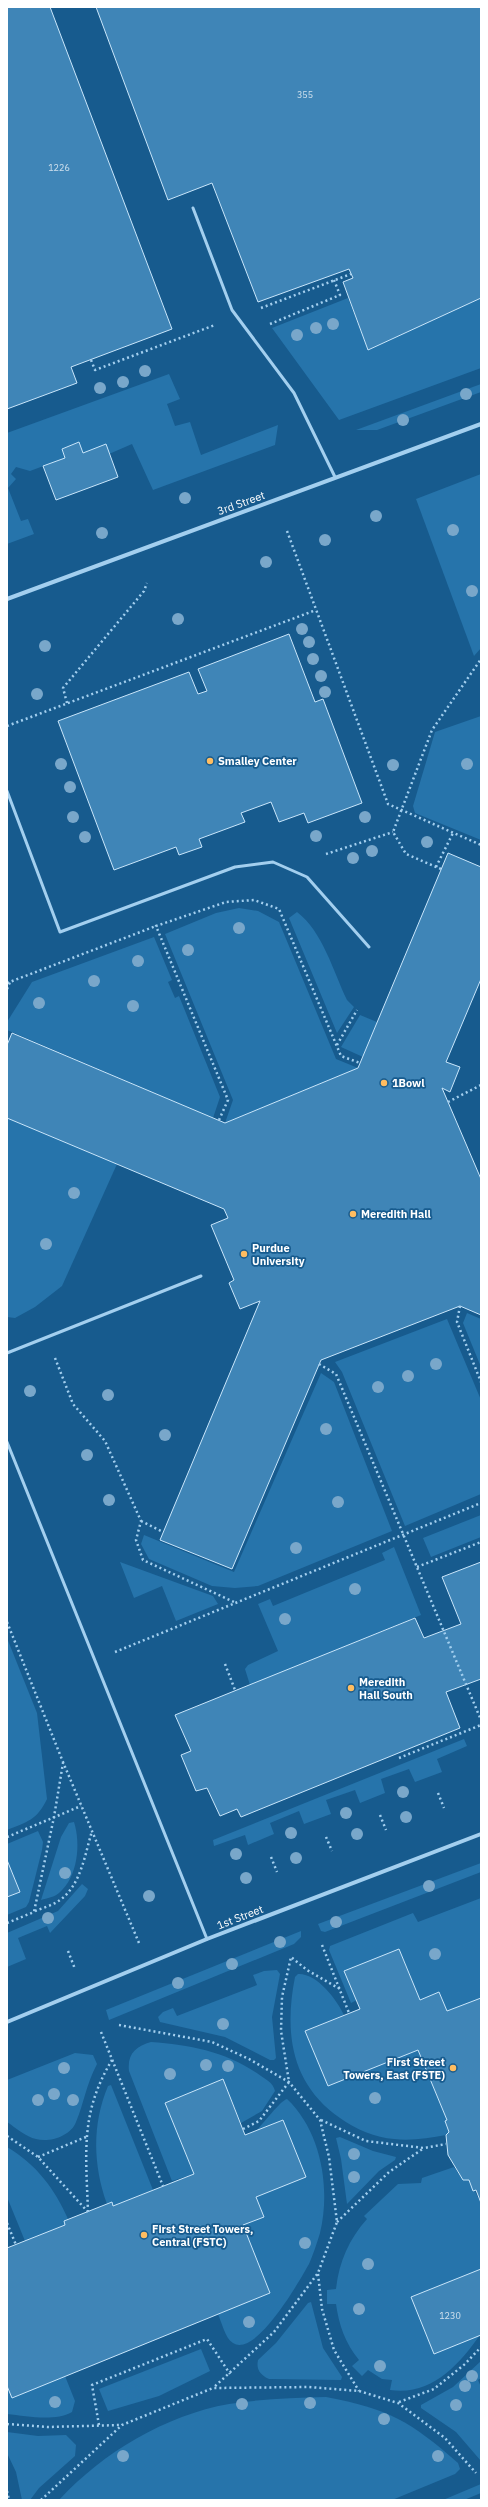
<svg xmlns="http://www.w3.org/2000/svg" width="488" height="2507" viewBox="0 0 488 2507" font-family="'IBM Plex Sans',sans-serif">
	<rect width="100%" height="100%" fill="#175b8e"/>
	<g fill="#2674ab">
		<path d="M 348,298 L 368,350 L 481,298 L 481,368 L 339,420 L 272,328 Z"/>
		<path d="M 169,374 L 180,399 L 167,404 L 175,426 L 190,422 L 201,455 L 278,425 L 275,445 L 153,490 L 132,444 L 109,454 L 83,453 L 79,442 L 62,449 L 65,458 L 30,471 L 16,467 L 11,474 L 16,479 L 8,488 L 21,521 L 28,519 L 34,534 L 7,544 L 7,433 Z"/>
		<path d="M 481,384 L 481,392 L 377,430 L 356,430 Z"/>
		<path d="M 481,474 L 481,648 L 474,656 L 416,499 Z"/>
		<path d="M 481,716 L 481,840 L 415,813 L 413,806 L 435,732 Z"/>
		<path d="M 239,908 L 258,911 L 279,922 L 336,1059 L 358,1068 L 225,1123 L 233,1100 L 165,934 L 216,913 Z"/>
		<path d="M 297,912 C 323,932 333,971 347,1000 L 354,1007 L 337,1033 L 289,918 Z"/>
		<path d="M 154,937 L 172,980 L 168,982 L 175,998 L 179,996 L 220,1097 L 213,1118 L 7,1030 L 7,1022 L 32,982 Z"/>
		<path d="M 360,1015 L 377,1022 L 363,1057 L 341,1047 Z"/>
		<path d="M 7,1118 L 117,1164 L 62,1286 L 35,1307 L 15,1318 L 7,1317 Z"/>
		<path d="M 467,1313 L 481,1319 L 481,1367 L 463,1323 Z"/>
		<path d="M 447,1319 L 481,1400 L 481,1494 L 405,1526 L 342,1372 L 335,1362 Z"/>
		<path d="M 321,1373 L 334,1382 L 392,1531 L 258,1586 L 235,1588 L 212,1586 L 149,1559 L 141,1544 L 144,1535 L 234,1572 Z"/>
		<path d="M 481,1515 L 481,1537 L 431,1557 L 423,1538 Z"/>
		<path d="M 394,1547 L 421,1615 L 250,1685 L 245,1669 L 248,1665 L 278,1651 L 258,1604 L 270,1599 L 273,1606 L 385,1560 L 382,1553 Z"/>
		<path d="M 120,1562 L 213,1596 L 218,1604 L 176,1621 L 162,1586 L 134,1598 Z"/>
		<path d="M 7,1638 L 37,1713 L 47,1799 C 37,1820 27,1822 7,1830 Z"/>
		<path d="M 464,1739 L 467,1746 L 437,1759 L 442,1772 L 415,1782 L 409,1769 L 381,1779 L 385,1793 L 360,1803 L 355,1790 L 326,1800 L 331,1814 L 304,1824 L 299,1811 L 270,1823 L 274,1834 L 248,1845 L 245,1835 L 214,1846 L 213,1840 Z"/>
		<path d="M 74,1822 C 81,1844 78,1877 59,1893 C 55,1897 47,1898 41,1900 L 61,1837 L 69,1823 Z"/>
		<path d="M 38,1831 L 43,1842 L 42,1850 L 29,1902 L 26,1907 L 7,1915 L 7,1897 L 20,1892 L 7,1860 L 7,1844 Z"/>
		<path d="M 481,1863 L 481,1872 L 325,1932 L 321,1931 L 318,1924 Z"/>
		<path d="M 82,1884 L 88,1889 L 85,1896 L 50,1933 L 47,1926 L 18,1938 L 26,1959 L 7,1967 L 7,1933 L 58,1911 Z"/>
		<path d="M 481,1898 L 481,1998 L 447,2011 L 439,1992 L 420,2000 L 399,1949 L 345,1971 L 357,2000 L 351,2003 L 329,1950 L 330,1946 L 413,1913 L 418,1922 Z"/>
		<path d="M 301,1931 L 301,1937 L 294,1944 L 109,2020 L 106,2010 Z"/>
		<path d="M 277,1970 L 280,1974 L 272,2017 L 276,2058 L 274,2060 L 270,2060 L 225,2037 L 160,2022 L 158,2017 L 163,2012 L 173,2008 L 177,2016 L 257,1985 L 253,1975 L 264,1971 Z"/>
		<path d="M 298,1974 C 317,1973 337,2000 344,2015 L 305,2031 L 328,2086 L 418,2050 L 447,2120 L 445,2122 L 449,2132 L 446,2135 C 429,2138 411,2141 394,2139 C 376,2138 355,2129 340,2118 C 291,2084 284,2033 295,1977 Z"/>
		<path d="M 151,2042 C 191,2045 228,2052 261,2076 C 267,2080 273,2083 275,2091 L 262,2111 L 241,2123 L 223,2079 L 165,2103 L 194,2174 L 172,2181 L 129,2071 C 127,2054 136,2046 151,2042 Z"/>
		<path d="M 75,2053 L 93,2055 L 97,2064 C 86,2085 84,2103 76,2122 C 71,2136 49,2143 36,2139 C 26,2137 16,2128 7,2122 L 7,2080 Z"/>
		<path d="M 111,2085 L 153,2190 L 113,2206 L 112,2202 L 107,2204 C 93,2165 92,2124 108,2086 Z"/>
		<path d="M 287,2099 C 321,2131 331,2188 320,2233 C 317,2243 313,2255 309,2264 C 300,2280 256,2358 233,2343 C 225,2338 222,2323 218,2314 L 270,2293 L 243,2225 L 264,2217 L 256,2197 L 306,2177 L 283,2120 L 256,2131 C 263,2124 280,2101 287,2099 Z"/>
		<path d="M 340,2137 L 373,2151 L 396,2157 L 395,2160 L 379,2171 L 347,2204 L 341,2159 L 336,2138 Z"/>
		<path d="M 7,2147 C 36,2164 55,2189 68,2219 L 64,2221 L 65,2225 L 25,2241 L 7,2197 Z"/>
		<path d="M 454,2167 L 463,2180 L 469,2180 L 481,2203 L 481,2269 L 411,2297 L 480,2335 C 458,2366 431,2396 390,2390 L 392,2380 L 382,2379 L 368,2370 L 362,2376 L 352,2366 L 359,2360 C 345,2343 339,2325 336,2304 L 327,2304 L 327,2290 L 336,2289 C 339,2262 349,2239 367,2219 L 364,2216 L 398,2184 L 421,2183 L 422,2178 Z"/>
		<path d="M 311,2302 L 323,2348 L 342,2377 L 341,2380 L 269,2379 C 260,2375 256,2369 258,2360 L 276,2343 L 308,2303 Z"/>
		<path d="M 201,2349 L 210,2371 L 159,2396 L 108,2411 L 99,2389 Z"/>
		<path d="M 481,2361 L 481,2378 L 478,2380 L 481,2387 L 481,2461 L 456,2432 L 421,2408 L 421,2405 L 453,2387 Z"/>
		<path d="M 65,2376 L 75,2401 L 72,2412 C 54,2422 27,2416 7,2414 L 7,2386 L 12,2398 Z"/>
		<path d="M 326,2397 C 389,2409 410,2421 458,2463 L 460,2469 L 455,2474 L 392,2500 L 59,2500 C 102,2453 166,2415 229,2404 C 261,2399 293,2398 326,2397 Z"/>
		<path d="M 7,2432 L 38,2436 L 66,2435 L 76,2445 L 75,2456 L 39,2488 L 30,2500 L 22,2500 L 16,2472 L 7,2453 Z"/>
		<path d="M 481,2484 L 481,2493 L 464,2500 L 443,2500 Z"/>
	</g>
	<g fill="#3f85b7" stroke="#c9e6fb">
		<path d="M 7,7 L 50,7 L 172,329 L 71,367 L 77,383 L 7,409 Z"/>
		<path d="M 96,7 L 481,7 L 481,298 L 368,350 L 343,282 L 353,278 L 349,269 L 258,302 L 212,183 L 168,200 Z"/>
		<path d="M 79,442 L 83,453 L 106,444 L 118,477 L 56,500 L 43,466 L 65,458 L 62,449 Z"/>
		<path d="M 289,634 L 315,702 L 323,699 L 362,803 L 308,823 L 304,813 L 279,822 L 271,802 L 241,813 L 245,822 L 199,839 L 202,847 L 179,855 L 176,847 L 114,870 L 58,721 L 189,672 L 198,694 L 207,691 L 198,669 Z"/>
		<path d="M 448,853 L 481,867 L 481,979 L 446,1062 L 460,1067 L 450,1092 L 442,1088 L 481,1179 L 481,1315 L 460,1306 L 321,1360 L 232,1569 L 160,1540 L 260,1301 L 240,1309 L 229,1283 L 234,1280 L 211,1225 L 228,1218 L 224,1209 L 7,1118 L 7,1045 L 12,1033 L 225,1123 L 358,1068 Z"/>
		<path d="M 481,1562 L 481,1679 L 446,1692 L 460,1728 L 241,1817 L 237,1809 L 220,1816 L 207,1788 L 196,1791 L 181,1755 L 191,1751 L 175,1715 L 415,1618 L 424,1638 L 461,1624 L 442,1577 Z"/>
		<path d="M 7,1860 L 20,1892 L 7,1897 Z"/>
		<path d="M 399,1949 L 420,2000 L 439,1992 L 447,2011 L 481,1998 L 481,2203 L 476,2190 L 473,2191 L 469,2180 L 463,2180 L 448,2155 L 446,2135 L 449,2132 L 445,2121 L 447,2120 L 418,2050 L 328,2086 L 305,2031 L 360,2009 L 344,1971 Z"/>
		<path d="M 223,2079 L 245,2135 L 283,2120 L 306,2177 L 256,2197 L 264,2217 L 243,2225 L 270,2293 L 12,2398 L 7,2386 L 7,2248 L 65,2225 L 64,2221 L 112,2202 L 113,2206 L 194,2174 L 165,2103 Z"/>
		<path d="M 481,2269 L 481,2335 L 434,2354 L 411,2297 Z"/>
	</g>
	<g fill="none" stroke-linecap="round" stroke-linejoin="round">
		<g stroke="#a3cfef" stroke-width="2.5" stroke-dasharray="2 3" stroke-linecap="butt">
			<path d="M 261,308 L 351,274"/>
			<path d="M 270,324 L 340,295 L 334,280"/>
			<path d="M 91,360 L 95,370 L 215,325"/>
			<path d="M 287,531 L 388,804 L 481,845"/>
			<path d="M 67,703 L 63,688 L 144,591 L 147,583"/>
			<path d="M 7,726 L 316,610"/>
			<path d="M 326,854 L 393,832"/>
			<path d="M 436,867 L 453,833"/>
			<path d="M 441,869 L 406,854 L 393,832 L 432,730 L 481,659"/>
			<path d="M 7,983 L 156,926"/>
			<path d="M 7,989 L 10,982"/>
			<path d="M 337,1045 L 357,1010"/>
			<path d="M 448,1102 L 481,1085"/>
			<path d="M 219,1120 L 228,1100 L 156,926 L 226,902 L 254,900 L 279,909 L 341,1056 L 360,1063"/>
			<path d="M 460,1306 L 457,1322 L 481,1382"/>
			<path d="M 55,1358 L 73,1404 L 105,1441 L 141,1521 L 136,1540 L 143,1560 L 234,1602"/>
			<path d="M 319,1364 L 336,1374 L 481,1720"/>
			<path d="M 141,1521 L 163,1532"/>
			<path d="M 417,1567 L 481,1542"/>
			<path d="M 7,1622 L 63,1762 L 139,1943"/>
			<path d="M 115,1652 L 481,1503"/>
			<path d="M 225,1664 L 235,1690"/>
			<path d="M 399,1758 L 481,1725"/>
			<path d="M 438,1793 L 444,1808"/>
			<path d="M 380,1815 L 386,1830"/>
			<path d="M 7,1837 L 81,1806"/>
			<path d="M 326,1837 L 332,1851"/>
			<path d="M 271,1857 L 277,1872"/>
			<path d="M 35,1911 C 43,1908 53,1905 60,1900 C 81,1885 85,1854 92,1831"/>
			<path d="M 7,1923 L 34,1912 L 54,1817 L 63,1763"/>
			<path d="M 322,1945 L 349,2013"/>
			<path d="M 68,1951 L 75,1969"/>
			<path d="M 119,2025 L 212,2042 L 249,2059 L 289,2082 L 320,2120 L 329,2157 L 337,2222 L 318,2273 L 274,2332 L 213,2388"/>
			<path d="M 101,2032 L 163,2186"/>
			<path d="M 321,2120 L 366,2141 L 424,2148 L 446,2144"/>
			<path d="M 243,2129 L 259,2121 L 289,2082 L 281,2031 L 282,1997 L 291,1957 L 307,1970 L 340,1989"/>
			<path d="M 7,2136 L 38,2157 L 88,2212"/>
			<path d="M 38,2157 L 86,2137"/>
			<path d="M 88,2212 C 86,2152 80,2113 112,2060"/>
			<path d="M 337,2222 L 389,2172 L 424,2148"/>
			<path d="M 7,2223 L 16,2245"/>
			<path d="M 318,2274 L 322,2309 L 334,2350 L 359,2391"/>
			<path d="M 399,2402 L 434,2389 L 465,2364 L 481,2347"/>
			<path d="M 7,2424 L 48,2427 L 121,2425"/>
			<path d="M 99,2425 L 92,2385 L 207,2339 L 230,2374"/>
			<path d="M 7,2491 L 9,2500"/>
			<path d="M 41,2500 L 122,2425 L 213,2388 L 309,2387 L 359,2391 L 398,2403 L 445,2438 L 476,2473"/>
		</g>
		<g stroke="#a3cfef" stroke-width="3">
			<path d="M 193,208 L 232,310 L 294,393 L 335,477"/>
			<path d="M 7,791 L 60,932 L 235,867 L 273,862 L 307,877 L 369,947"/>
			<path d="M 7,1353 L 201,1276"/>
			<path d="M 7,1442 L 207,1939"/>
		</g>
		<g stroke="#a3cfef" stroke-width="4">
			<path d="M 7,599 L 481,424"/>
			<path d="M 7,2022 L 207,1939 L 481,1834"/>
		</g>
	</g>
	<g fill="#79a7ca">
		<circle cx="333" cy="324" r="6"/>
		<circle cx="316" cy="328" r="6"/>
		<circle cx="297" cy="335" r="6"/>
		<circle cx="145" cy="371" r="6"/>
		<circle cx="123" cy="382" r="6"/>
		<circle cx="100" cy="388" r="6"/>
		<circle cx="466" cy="394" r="6"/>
		<circle cx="403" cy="420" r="6"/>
		<circle cx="185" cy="498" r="6"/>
		<circle cx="376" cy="516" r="6"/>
		<circle cx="453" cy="530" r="6"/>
		<circle cx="102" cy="533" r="6"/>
		<circle cx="325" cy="540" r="6"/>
		<circle cx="266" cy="562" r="6"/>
		<circle cx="472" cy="591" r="6"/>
		<circle cx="178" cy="619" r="6"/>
		<circle cx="302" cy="629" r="6"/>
		<circle cx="309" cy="642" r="6"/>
		<circle cx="45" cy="646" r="6"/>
		<circle cx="313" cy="659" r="6"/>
		<circle cx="321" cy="676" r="6"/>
		<circle cx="325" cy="692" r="6"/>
		<circle cx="37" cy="694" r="6"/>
		<circle cx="61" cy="764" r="6"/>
		<circle cx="467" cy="764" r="6"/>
		<circle cx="393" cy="765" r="6"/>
		<circle cx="70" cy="787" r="6"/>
		<circle cx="73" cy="817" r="6"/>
		<circle cx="365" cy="817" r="6"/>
		<circle cx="316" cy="836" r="6"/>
		<circle cx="85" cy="837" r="6"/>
		<circle cx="427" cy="842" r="6"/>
		<circle cx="372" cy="851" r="6"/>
		<circle cx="353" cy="858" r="6"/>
		<circle cx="239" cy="928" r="6"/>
		<circle cx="188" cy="950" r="6"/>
		<circle cx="138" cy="961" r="6"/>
		<circle cx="94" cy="981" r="6"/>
		<circle cx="39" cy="1003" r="6"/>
		<circle cx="133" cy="1006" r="6"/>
		<circle cx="74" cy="1193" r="6"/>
		<circle cx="46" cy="1244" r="6"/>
		<circle cx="436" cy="1364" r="6"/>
		<circle cx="408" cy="1376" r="6"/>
		<circle cx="378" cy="1387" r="6"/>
		<circle cx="30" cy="1391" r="6"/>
		<circle cx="108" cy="1395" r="6"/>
		<circle cx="326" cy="1429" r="6"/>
		<circle cx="165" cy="1435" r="6"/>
		<circle cx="87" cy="1455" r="6"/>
		<circle cx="109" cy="1500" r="6"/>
		<circle cx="338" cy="1502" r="6"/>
		<circle cx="296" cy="1548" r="6"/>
		<circle cx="355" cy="1589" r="6"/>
		<circle cx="285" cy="1619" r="6"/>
		<circle cx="403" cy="1792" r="6"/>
		<circle cx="346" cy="1813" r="6"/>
		<circle cx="406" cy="1817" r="6"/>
		<circle cx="291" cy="1833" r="6"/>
		<circle cx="357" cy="1834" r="6"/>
		<circle cx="236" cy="1854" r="6"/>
		<circle cx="296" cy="1858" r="6"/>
		<circle cx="65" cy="1873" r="6"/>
		<circle cx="246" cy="1878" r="6"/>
		<circle cx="429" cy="1886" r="6"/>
		<circle cx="149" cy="1896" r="6"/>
		<circle cx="48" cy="1918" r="6"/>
		<circle cx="336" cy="1922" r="6"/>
		<circle cx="280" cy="1942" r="6"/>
		<circle cx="435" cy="1954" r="6"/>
		<circle cx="232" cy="1964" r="6"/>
		<circle cx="178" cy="1983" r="6"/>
		<circle cx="223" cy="2024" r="6"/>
		<circle cx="206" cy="2065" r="6"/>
		<circle cx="228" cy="2066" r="6"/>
		<circle cx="64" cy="2068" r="6"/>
		<circle cx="170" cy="2074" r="6"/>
		<circle cx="54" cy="2094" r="6"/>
		<circle cx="375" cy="2098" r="6"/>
		<circle cx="38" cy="2100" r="6"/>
		<circle cx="73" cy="2100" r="6"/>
		<circle cx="354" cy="2154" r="6"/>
		<circle cx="354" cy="2177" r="6"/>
		<circle cx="305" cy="2243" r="6"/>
		<circle cx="368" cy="2264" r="6"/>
		<circle cx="359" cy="2309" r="6"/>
		<circle cx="249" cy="2322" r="6"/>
		<circle cx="380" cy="2366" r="6"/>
		<circle cx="472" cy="2376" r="6"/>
		<circle cx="465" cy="2386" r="6"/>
		<circle cx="55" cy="2402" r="6"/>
		<circle cx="310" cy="2403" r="6"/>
		<circle cx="242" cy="2404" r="6"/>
		<circle cx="456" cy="2405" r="6"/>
		<circle cx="384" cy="2419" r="6"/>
		<circle cx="123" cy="2456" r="6"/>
		<circle cx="438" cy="2456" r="6"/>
	</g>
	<g fill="#ffbd61" stroke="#175b8e" stroke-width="1.5">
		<circle cx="210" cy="761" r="4"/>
		<circle cx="384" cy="1083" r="4"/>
		<circle cx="353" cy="1214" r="4"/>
		<circle cx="244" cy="1254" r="4"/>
		<circle cx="351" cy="1688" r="4"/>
		<circle cx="453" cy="2068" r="4"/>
		<circle cx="144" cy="2235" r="4"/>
	</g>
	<g text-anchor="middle" stroke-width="3.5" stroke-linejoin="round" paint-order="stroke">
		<g font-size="9" fill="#cfe0ed">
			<text x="305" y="98">355</text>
			<text x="59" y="171">1226</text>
			<text x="450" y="2319">1230</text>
		</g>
		<g font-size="11" fill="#fff" stroke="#175b8e">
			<text transform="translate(241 503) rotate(-20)" y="4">3rd Street</text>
			<text transform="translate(240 1917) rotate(-21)" y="4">1st Street</text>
		</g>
		<g font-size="11" font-weight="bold" fill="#fff" stroke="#175b8e" text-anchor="start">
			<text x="218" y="765">Smalley Center</text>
			<text x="392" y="1087">1Bowl</text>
			<text x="361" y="1218">Meredith Hall</text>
			<text x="252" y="1252">Purdue<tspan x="252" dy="13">University</tspan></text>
			<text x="359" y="1686">Meredith<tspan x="359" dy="13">Hall South</tspan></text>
			<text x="445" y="2066" text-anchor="end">First Street<tspan x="445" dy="13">Towers, East (FSTE)</tspan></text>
			<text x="152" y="2233">First Street Towers,<tspan x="152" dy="13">Central (FSTC)</tspan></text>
		</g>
	</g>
	<rect width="488" height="2507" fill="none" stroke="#ffffff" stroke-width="16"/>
</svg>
